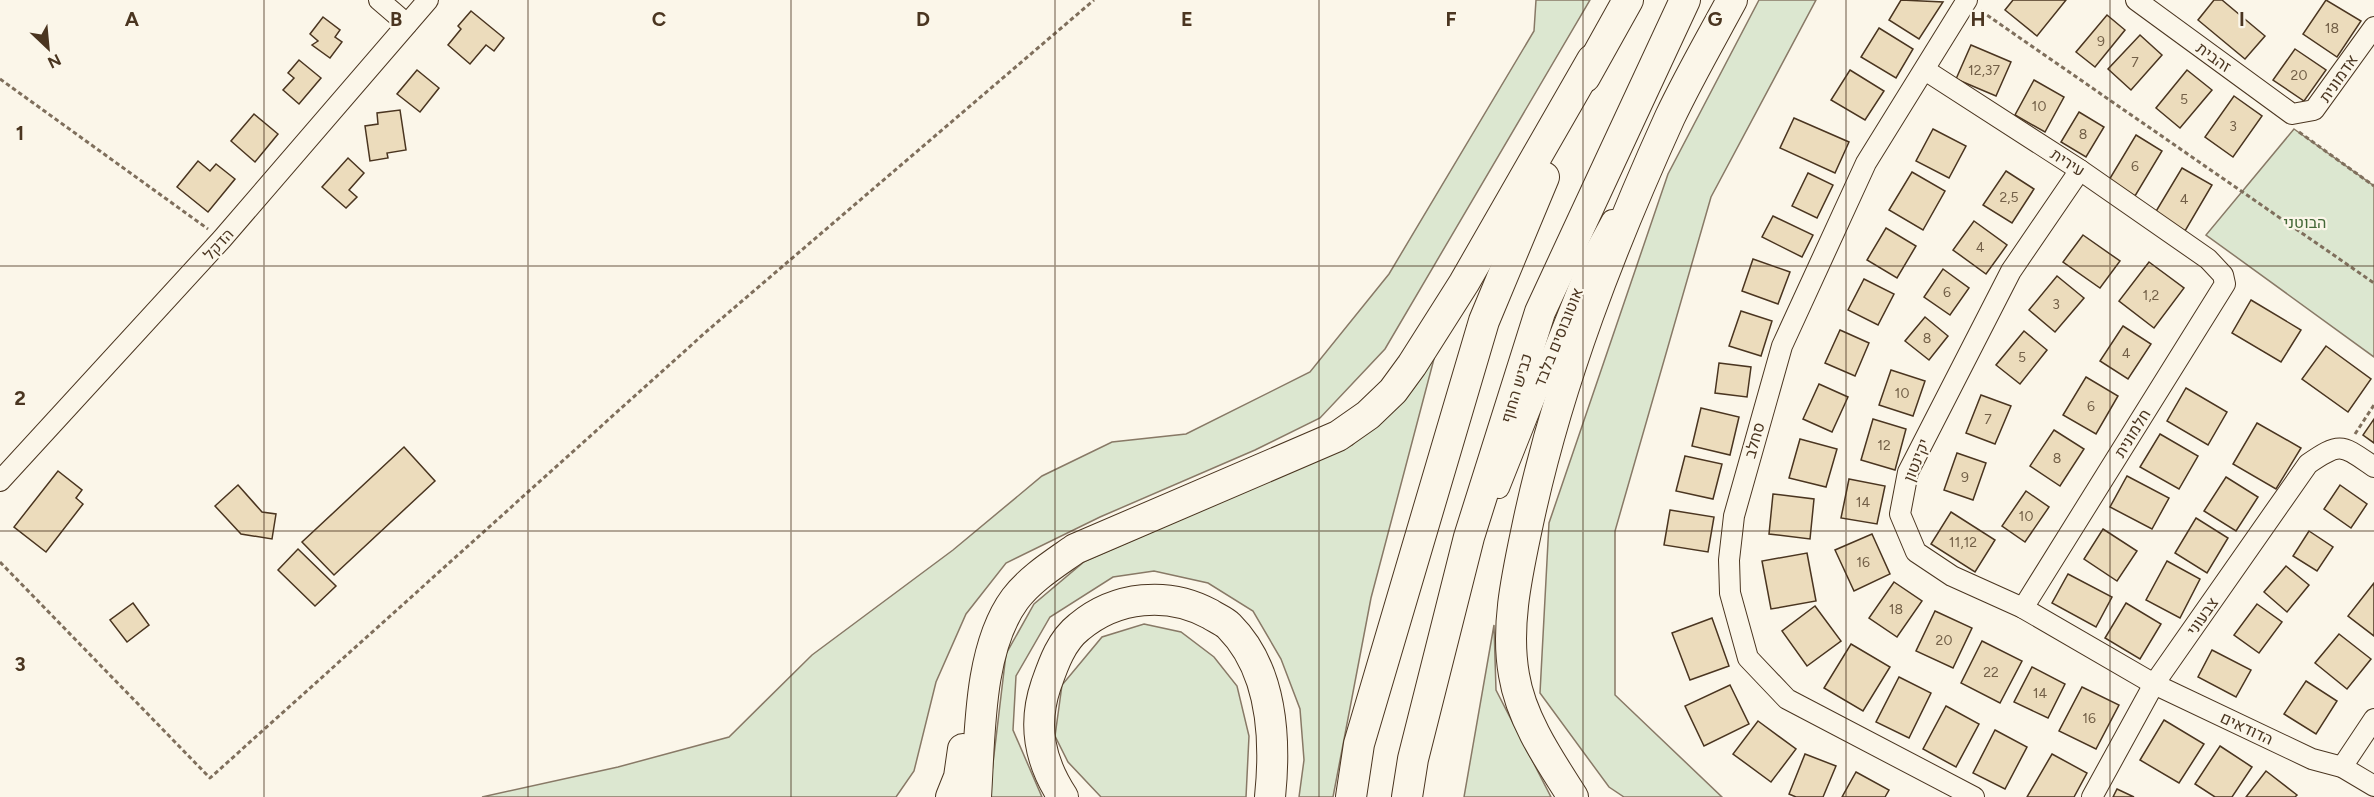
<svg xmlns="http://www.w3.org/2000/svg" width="2374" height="797" viewBox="0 0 2374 797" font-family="Figtree,Heebo,sans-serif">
	<rect width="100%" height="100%" fill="#fbf6e9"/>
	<g fill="#dce7d0" stroke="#887966" stroke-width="1.5">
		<path d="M 1536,0 L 1590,0 L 1385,349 L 1320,418 L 1255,450 L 1100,517 L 1006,563 L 966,614 L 936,682 L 914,771 L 896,797 L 482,797 L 618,767 L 729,737 L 812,655 L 953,550 L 1042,476 L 1112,442 L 1186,434 L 1310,372 L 1389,274 L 1534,31 Z"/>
		<path d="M 1759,0 L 1816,0 L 1711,197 L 1615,531 L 1615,695 L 1722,797 L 1624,797 L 1609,787 L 1540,693 L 1549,523 L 1668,174 Z"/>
		<path d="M 2294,129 L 2374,186 L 2374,357 L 2206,235 Z"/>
		<path d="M 1435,355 L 1371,598 L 1333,797 L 1299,797 L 1304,760 L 1300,709 L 1281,659 L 1253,611 L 1208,583 L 1154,571 L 1113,577 L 1050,617 L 1016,676 L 1013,730 L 1042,797 L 989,797 L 1006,654 L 1034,604 L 1085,561 L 1352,445 L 1399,402 Z"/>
		<path d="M 1144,624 L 1181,632 L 1214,657 L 1237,686 L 1249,736 L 1246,797 L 1101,797 L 1068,762 L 1055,736 L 1062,685 L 1102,637 Z"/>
		<path d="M 1494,625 L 1496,690 L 1551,797 L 1464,797 Z"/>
	</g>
	<g fill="#ecdcbc" stroke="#4a3520" stroke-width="1.5">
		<path d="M 1901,0 L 1943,2 L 1919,39 L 1889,20 Z"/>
		<path d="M 2013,0 L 2066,0 L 2037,36 L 2005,10 Z"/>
		<path d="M 2214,0 L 2222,0 L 2265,36 L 2245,59 L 2198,20 Z"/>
		<path d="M 2326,0 L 2361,21 L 2337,57 L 2303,34 Z"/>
		<path d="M 471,11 L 504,38 L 494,51 L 486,45 L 470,64 L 448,45 L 461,29 L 458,26 Z"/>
		<path d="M 2107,15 L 2125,30 L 2095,67 L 2076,52 Z"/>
		<path d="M 323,17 L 340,30 L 335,37 L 342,42 L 330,58 L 312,45 L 318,41 L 310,34 Z"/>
		<path d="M 1879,28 L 1913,49 L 1896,78 L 1861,57 Z"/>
		<path d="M 2140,35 L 2162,55 L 2131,90 L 2108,69 Z"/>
		<path d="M 1971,45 L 2011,62 L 1996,96 L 1956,79 Z"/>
		<path d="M 2295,49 L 2326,70 L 2304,101 L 2273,80 Z"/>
		<path d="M 299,60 L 321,78 L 299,104 L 283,90 L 294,78 L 288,73 Z"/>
		<path d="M 417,70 L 439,88 L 420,112 L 397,94 Z"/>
		<path d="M 1850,70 L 1884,91 L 1865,120 L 1831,100 Z"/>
		<path d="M 2187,70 L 2212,90 L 2180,128 L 2156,108 Z"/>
		<path d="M 2034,80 L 2064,97 L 2045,132 L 2015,115 Z"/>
		<path d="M 2234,96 L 2262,116 L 2233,157 L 2205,137 Z"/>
		<path d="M 400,110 L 406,150 L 387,153 L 388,158 L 370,161 L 365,126 L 378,124 L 377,113 Z"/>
		<path d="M 2079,112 L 2104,127 L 2086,157 L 2061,142 Z"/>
		<path d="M 254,114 L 278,134 L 255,162 L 231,141 Z"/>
		<path d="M 1794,118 L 1849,142 L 1835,173 L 1780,148 Z"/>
		<path d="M 1933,129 L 1966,146 L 1949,178 L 1916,161 Z"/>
		<path d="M 2136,135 L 2162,151 L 2135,196 L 2109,180 Z"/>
		<path d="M 348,158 L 364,173 L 349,190 L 357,197 L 346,208 L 322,187 Z"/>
		<path d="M 198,161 L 210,171 L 216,164 L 235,179 L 208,212 L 177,187 Z"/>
		<path d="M 2182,168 L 2212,185 L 2185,231 L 2155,213 Z"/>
		<path d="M 2006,171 L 2034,189 L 2012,223 L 1983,205 Z"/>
		<path d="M 1912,172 L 1945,191 L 1923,230 L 1889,210 Z"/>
		<path d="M 1808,173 L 1833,185 L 1817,218 L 1792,206 Z"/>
		<path d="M 1773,216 L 1813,235 L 1802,257 L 1762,237 Z"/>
		<path d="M 1974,221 L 2007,245 L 1986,274 L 1953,250 Z"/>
		<path d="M 1886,228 L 1916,246 L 1897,278 L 1867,260 Z"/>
		<path d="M 2083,235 L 2120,261 L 2100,288 L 2063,262 Z"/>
		<path d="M 1753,259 L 1790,272 L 1778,304 L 1742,291 Z"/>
		<path d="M 2149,262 L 2184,288 L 2154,328 L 2119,301 Z"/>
		<path d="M 1943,269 L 1969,288 L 1950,315 L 1924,297 Z"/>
		<path d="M 2057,276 L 2084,298 L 2055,332 L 2029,310 Z"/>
		<path d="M 1864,279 L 1894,294 L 1878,325 L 1848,310 Z"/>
		<path d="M 2251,300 L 2301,330 L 2281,362 L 2232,333 Z"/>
		<path d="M 1741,311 L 1772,321 L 1761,356 L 1729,346 Z"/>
		<path d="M 1925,317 L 1948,336 L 1929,360 L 1905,341 Z"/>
		<path d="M 2123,326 L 2151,344 L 2128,379 L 2100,361 Z"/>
		<path d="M 1840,330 L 1869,343 L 1855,376 L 1825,363 Z"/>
		<path d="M 2024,331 L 2047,350 L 2020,384 L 1996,365 Z"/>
		<path d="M 2326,346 L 2371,379 L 2348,412 L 2302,379 Z"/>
		<path d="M 1719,363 L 1751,367 L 1747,397 L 1715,393 Z"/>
		<path d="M 1891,370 L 1925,381 L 1913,416 L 1879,405 Z"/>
		<path d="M 2086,377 L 2118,396 L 2096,434 L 2063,415 Z"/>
		<path d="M 1819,384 L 1848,397 L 1832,432 L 1803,419 Z"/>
		<path d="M 2186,388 L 2227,412 L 2208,445 L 2167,421 Z"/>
		<path d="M 1981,395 L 2011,406 L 1995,444 L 1966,433 Z"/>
		<path d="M 1701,408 L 1739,417 L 1730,455 L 1692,446 Z"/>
		<path d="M 1873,419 L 1906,429 L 1895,470 L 1861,460 Z"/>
		<path d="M 2374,419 L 2374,443 L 2363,435 Z"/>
		<path d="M 2257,423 L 2301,448 L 2276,489 L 2233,464 Z"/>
		<path d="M 2054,430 L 2084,449 L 2060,486 L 2030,466 Z"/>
		<path d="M 2160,434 L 2198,456 L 2179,489 L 2140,467 Z"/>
		<path d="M 1800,439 L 1837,449 L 1826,487 L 1789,478 Z"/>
		<path d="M 404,447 L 435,481 L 334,575 L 302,542 Z"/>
		<path d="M 1957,453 L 1986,463 L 1973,500 L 1944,490 Z"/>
		<path d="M 1685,456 L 1722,464 L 1713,499 L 1676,491 Z"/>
		<path d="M 58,471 L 82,490 L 76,498 L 83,504 L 46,552 L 14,527 Z"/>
		<path d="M 2127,476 L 2169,498 L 2152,529 L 2110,507 Z"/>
		<path d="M 2226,477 L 2258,497 L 2236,531 L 2204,511 Z"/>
		<path d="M 1849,479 L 1885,486 L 1877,524 L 1841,518 Z"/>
		<path d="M 238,485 L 262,512 L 276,514 L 272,539 L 241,534 L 215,506 Z"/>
		<path d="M 2340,485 L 2367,504 L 2351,528 L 2324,509 Z"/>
		<path d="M 2026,491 L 2049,507 L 2025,542 L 2002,526 Z"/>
		<path d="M 1773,494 L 1814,499 L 1810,539 L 1769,534 Z"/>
		<path d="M 1670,510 L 1714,517 L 1708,552 L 1664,545 Z"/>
		<path d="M 1951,512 L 1995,540 L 1975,572 L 1931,544 Z"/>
		<path d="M 2196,518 L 2228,538 L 2207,573 L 2175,553 Z"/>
		<path d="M 2103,529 L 2137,551 L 2117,581 L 2084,559 Z"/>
		<path d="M 2309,531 L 2333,547 L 2317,571 L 2293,556 Z"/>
		<path d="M 1872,534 L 1890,574 L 1854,591 L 1835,550 Z"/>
		<path d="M 298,549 L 336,586 L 315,606 L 278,570 Z"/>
		<path d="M 1807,553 L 1816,601 L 1771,609 L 1762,561 Z"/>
		<path d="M 2167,561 L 2200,579 L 2180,618 L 2146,600 Z"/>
		<path d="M 2286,566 L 2309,585 L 2287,612 L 2264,592 Z"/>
		<path d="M 2068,574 L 2112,597 L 2096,627 L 2052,603 Z"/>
		<path d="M 1894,582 L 1922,601 L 1897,637 L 1869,618 Z"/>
		<path d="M 2374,583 L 2374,636 L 2348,616 Z"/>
		<path d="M 133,603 L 149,625 L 127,642 L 110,620 Z"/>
		<path d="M 2126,603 L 2161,624 L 2140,659 L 2105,638 Z"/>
		<path d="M 2257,604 L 2282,622 L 2259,653 L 2234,635 Z"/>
		<path d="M 1815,606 L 1841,641 L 1807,666 L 1782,631 Z"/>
		<path d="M 1935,611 L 1972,628 L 1953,668 L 1916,651 Z"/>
		<path d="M 1712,618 L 1729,666 L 1690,680 L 1672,633 Z"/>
		<path d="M 2339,634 L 2371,659 L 2347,689 L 2315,663 Z"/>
		<path d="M 1982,641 L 2022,661 L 2000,703 L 1961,683 Z"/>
		<path d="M 1851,644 L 1890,667 L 1863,711 L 1824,688 Z"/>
		<path d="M 2212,650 L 2251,670 L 2236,697 L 2198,677 Z"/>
		<path d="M 2032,667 L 2065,684 L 2048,718 L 2014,702 Z"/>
		<path d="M 1899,677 L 1931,693 L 1909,738 L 1876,722 Z"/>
		<path d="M 2306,681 L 2337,701 L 2316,734 L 2284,714 Z"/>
		<path d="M 1730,685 L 1749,724 L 1704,746 L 1685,706 Z"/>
		<path d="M 2082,687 L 2119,705 L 2096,749 L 2059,731 Z"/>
		<path d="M 1946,706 L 1979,724 L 1956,767 L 1923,749 Z"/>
		<path d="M 2164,720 L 2204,744 L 2179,783 L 2140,760 Z"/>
		<path d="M 1758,721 L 1796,749 L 1771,782 L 1733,754 Z"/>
		<path d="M 1995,730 L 2027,747 L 2005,789 L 1973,773 Z"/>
		<path d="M 2220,746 L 2252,767 L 2232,797 L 2215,797 L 2195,784 Z"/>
		<path d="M 1805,754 L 1836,766 L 1823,797 L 1796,797 L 1789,794 Z"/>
		<path d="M 2052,754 L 2087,773 L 2074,797 L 2027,797 Z"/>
		<path d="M 2266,771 L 2297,795 L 2295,797 L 2246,797 Z"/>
		<path d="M 1856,772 L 1889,790 L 1885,797 L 1842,797 Z"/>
		<path d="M 2117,789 L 2134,797 L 2113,797 Z"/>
	</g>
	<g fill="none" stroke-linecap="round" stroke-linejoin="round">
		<g stroke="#4a3520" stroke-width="22">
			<g id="minor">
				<path d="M 379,0 L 407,24"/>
				<path d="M 1967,0 L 1866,163 L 1782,346 L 1734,516 L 1729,560 L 1730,593 L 1748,658 L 1787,699 L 1974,797"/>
				<path d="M 2136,0 L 2292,114 L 2314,110 L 2374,27"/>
				<path d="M 1925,70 L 2080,170 L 2208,259 L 2223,275 L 2225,284 L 2023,608"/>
				<path d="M 2080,170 L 2011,271 L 1908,472 L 1900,514 L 1916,552 L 1952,576 L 2023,608 L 2154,684 L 2312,759 L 2342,767 L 2374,786"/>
				<path d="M 0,481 L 222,239 L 428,0"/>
				<path d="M 1499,488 L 1588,264 L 1612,220"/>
				<path d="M 2342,767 L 2374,719"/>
				<path d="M 2092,797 L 2154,684 L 2308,464 C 2341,441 2342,445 2374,467"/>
			</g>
		</g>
		<g stroke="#4a3520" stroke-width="32">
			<g id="highway">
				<path d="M 1585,77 L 1628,0"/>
				<path d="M 951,797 L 959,777 L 963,749"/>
				<path d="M 976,797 C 980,737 978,649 1015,599 C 1031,578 1054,564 1075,549 L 1338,436 L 1368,415 L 1393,391 L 1412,365 L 1464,283 L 1592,60"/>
				<path d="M 1063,797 C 1040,762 1032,726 1046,685 C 1053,665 1061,641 1079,627 C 1116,596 1168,591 1210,614 C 1216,618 1224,621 1229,626 C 1273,670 1276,739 1270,797"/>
				<path d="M 1351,797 L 1359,744 L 1484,321 L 1544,177"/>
				<path d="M 1407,797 L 1413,759 L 1469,537 L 1540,312 L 1685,0"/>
				<path d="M 1573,797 C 1550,761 1521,719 1514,675 C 1505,625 1518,571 1528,523 C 1558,382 1611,247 1670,117 C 1689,77 1711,39 1732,0"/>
			</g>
		</g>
		<g stroke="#7f6f5c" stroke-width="3" stroke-dasharray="4.5 3" stroke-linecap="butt">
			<path d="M 1981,11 L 2374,283"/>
			<path d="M 0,79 L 208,229"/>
			<path d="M 2299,132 L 2374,186"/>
			<path d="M 2355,434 L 2374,405"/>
			<path d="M 0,562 L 210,778 L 707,331 L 1094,0"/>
		</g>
		<use href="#minor" stroke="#fbf6e9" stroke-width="20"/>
		<use href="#highway" stroke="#fbf6e9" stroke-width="30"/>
	</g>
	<path fill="none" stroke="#4a3520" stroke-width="1.5" stroke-opacity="0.55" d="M 264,0 L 264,797M 528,0 L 528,797M 791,0 L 791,797M 1055,0 L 1055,797M 1319,0 L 1319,797M 1583,0 L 1583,797M 1846,0 L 1846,797M 2110,0 L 2110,797M 0,266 L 2374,266M 0,531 L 2374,531"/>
	<g text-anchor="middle" stroke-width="4.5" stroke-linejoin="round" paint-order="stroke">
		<g font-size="14" fill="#725f47">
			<text x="2332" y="33">18</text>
			<text x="2101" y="46">9</text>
			<text x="2135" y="67">7</text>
			<text x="1984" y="75">12,37</text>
			<text x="2299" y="80">20</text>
			<text x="2184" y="104">5</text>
			<text x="2039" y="111">10</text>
			<text x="2233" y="131">3</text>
			<text x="2083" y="139">8</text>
			<text x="2135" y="171">6</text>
			<text x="2009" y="202">2,5</text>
			<text x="2184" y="204">4</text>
			<text x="1980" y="252">4</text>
			<text x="1947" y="297">6</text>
			<text x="2151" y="300">1,2</text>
			<text x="2056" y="309">3</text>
			<text x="1927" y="343">8</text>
			<text x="2126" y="358">4</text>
			<text x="2022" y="362">5</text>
			<text x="1902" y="398">10</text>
			<text x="2091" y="411">6</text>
			<text x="1988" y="424">7</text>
			<text x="1884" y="450">12</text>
			<text x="2057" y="463">8</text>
			<text x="1965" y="482">9</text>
			<text x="1863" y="507">14</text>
			<text x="2026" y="521">10</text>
			<text x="1963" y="547">11,12</text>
			<text x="1863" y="567">16</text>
			<text x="1896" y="614">18</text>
			<text x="1944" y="645">20</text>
			<text x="1991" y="677">22</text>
			<text x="2040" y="698">14</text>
			<text x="2089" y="723">16</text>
		</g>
		<g font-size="16" fill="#4a3520" stroke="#fbf6e9">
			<text transform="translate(2214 57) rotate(36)" y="6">זהבית</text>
			<text transform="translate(2338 78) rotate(-55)" y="6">אדמונית</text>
			<text transform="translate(2068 162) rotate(33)" y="6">עירית</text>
			<text transform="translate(218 244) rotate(-48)" y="6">הדקל</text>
			<text transform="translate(1558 337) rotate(-68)" y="6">אוטובוסים בלבד</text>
			<text transform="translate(1516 388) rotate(-73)" y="6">כביש החוף</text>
			<text transform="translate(2132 433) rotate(-58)" y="6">חלמונית</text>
			<text transform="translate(1754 440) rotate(-74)" y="6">סחלב</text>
			<text transform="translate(1916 460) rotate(-68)" y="6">יקינטון</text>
			<text transform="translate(2202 616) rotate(-55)" y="6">צבעוני</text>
			<text transform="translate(2247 728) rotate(25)" y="6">הדודאים</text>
		</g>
		<g font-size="16" fill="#436837" stroke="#fbf6e9">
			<text x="2305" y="228">הבוטני</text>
		</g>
	</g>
	<g font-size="20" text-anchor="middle" font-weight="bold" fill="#4a3520" stroke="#fbf6e9" stroke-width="4.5" stroke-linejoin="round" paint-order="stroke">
		<text x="132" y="26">A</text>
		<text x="396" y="26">B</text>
		<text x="659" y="26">C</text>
		<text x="923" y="26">D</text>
		<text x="1187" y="26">E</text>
		<text x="1451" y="26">F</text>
		<text x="1715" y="26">G</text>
		<text x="1978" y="26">H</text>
		<text x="2242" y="26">I</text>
		<text x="20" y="140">1</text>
		<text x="20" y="405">2</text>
		<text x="20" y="671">3</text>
	</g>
	<g transform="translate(48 48) rotate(154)" stroke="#fbf6e9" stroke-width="4.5" paint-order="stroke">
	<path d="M0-4.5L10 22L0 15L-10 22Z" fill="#4a3520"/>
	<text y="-9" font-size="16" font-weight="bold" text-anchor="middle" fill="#4a3520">N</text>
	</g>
</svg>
